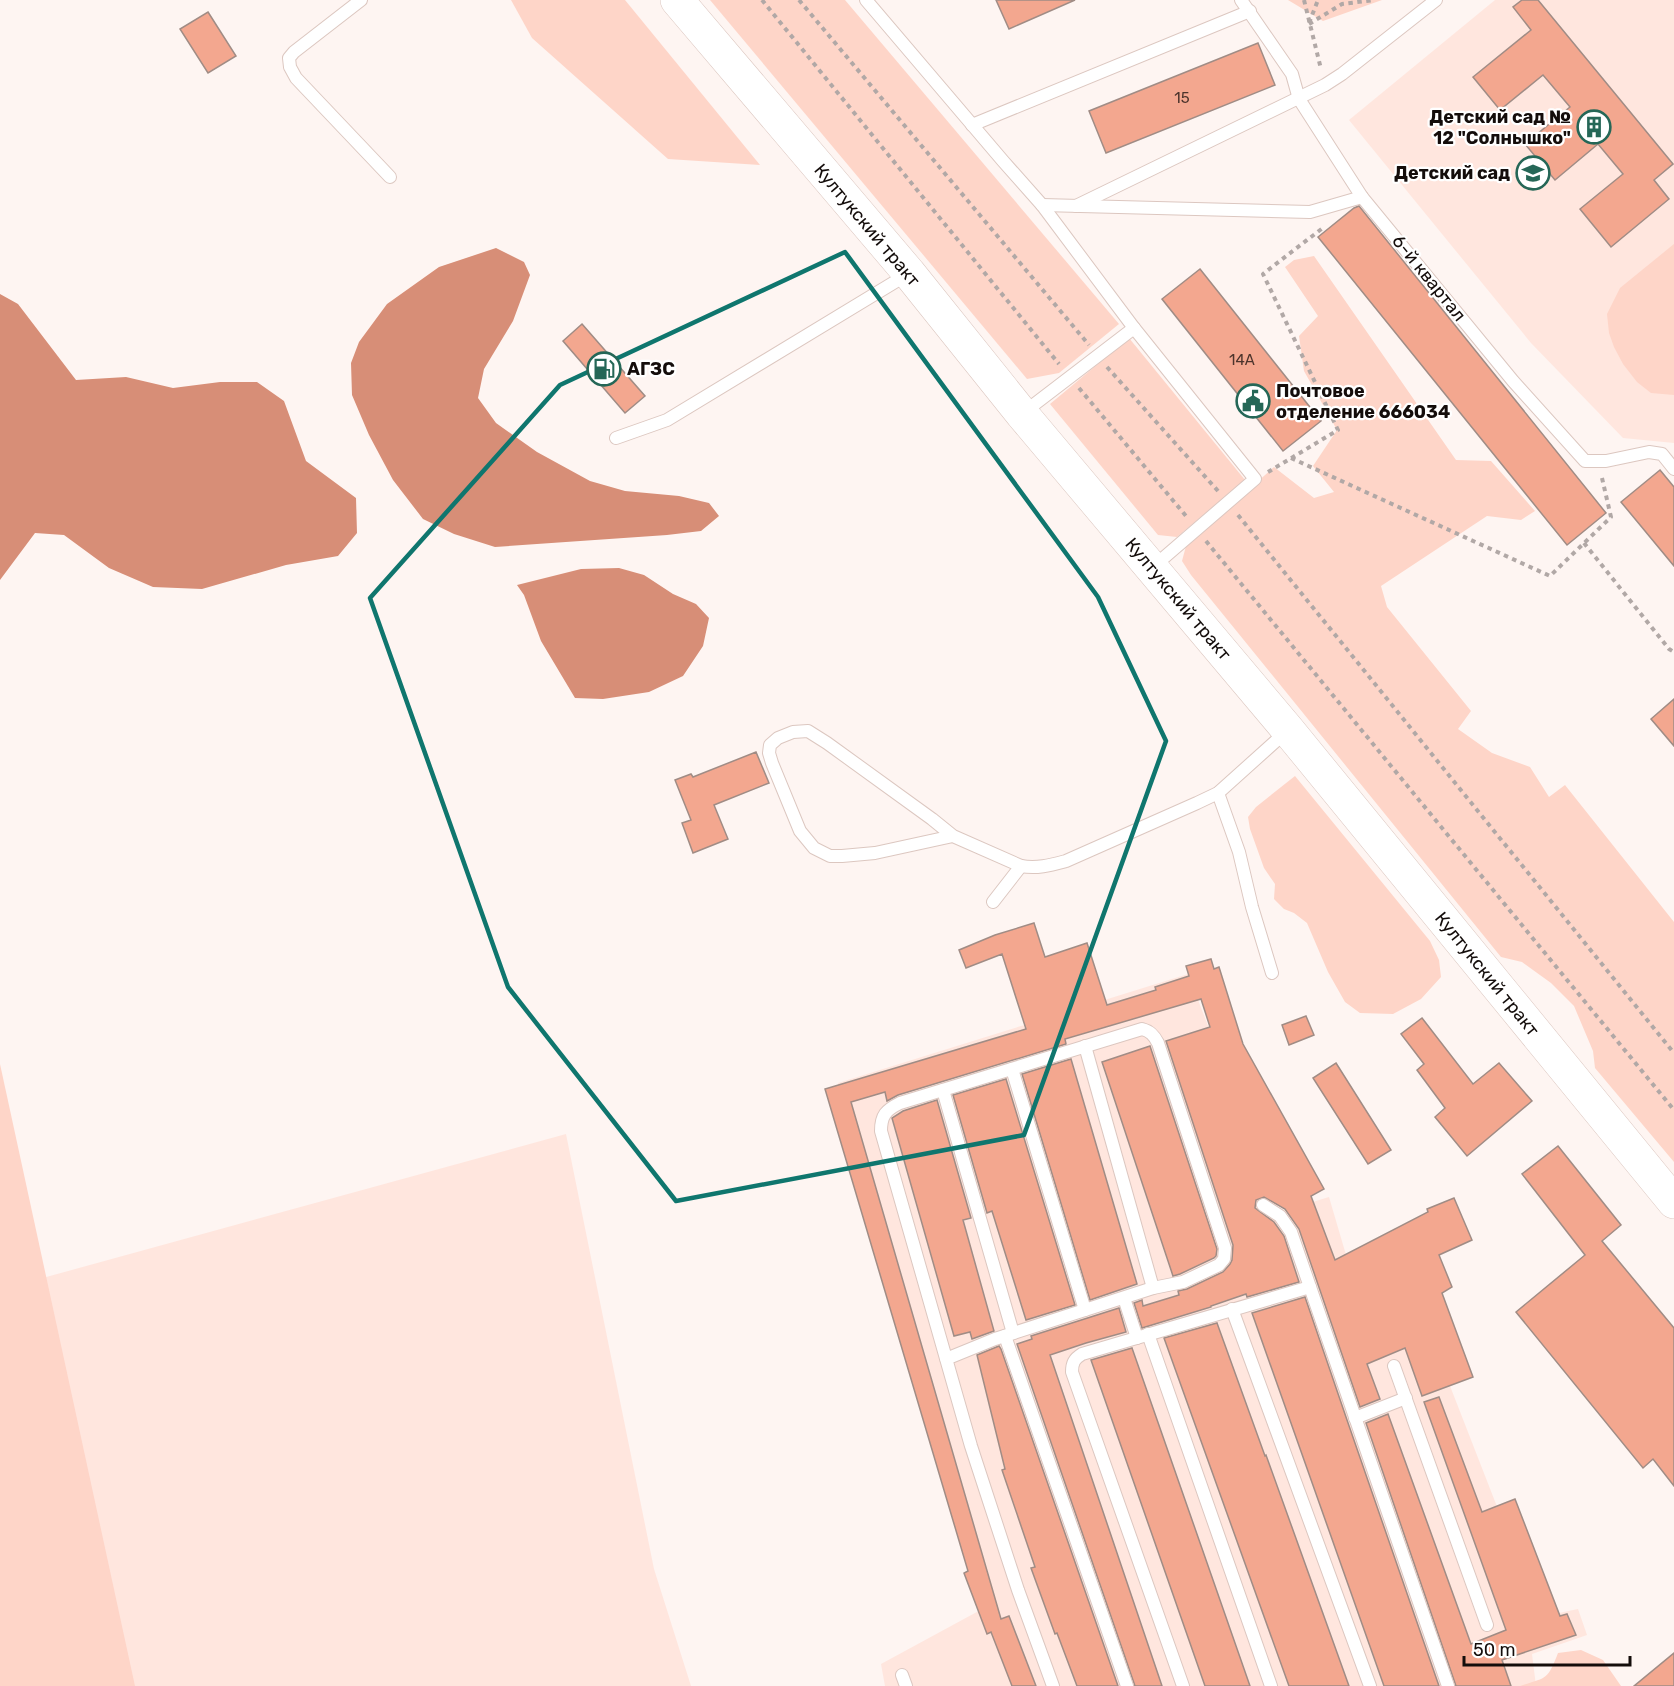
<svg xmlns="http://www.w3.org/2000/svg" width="1674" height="1686" viewBox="0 0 1674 1686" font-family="Rubik,sans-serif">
	<rect width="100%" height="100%" fill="#fef5f2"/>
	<g fill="#ffe6de">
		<path d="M 1495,0 L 1674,0 L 1674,443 L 1623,438 L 1531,343 L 1349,120 Z"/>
		<path d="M 1188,974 L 1280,1212 L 1329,1197 L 1369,1333 L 1422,1314 L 1540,1617 L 1578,1609 L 1587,1635 L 1532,1654 L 1536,1686 L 885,1686 L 881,1664 L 986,1607 L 838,1083 Z"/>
		<path d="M 566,1134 L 654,1569 L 691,1686 L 109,1686 L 39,1279 Z"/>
	</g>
	<g fill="#fed5c8">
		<path d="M 511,0 L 625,0 L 760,165 L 668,159 L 532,38 Z"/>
		<path d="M 710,0 L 845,0 L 1119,324 L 1059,373 L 1027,379 Z"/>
		<path d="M 1288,0 L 1382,0 L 1323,21 Z"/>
		<path d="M 1674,244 L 1674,395 L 1651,393 L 1637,382 L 1623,364 L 1614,347 L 1609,333 L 1607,314 L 1620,288 Z"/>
		<path d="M 1314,256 L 1456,460 L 1491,461 L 1535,511 L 1521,520 L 1487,516 L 1381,586 L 1387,607 L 1471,711 L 1458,729 L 1492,753 L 1530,767 L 1549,797 L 1565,785 L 1674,922 L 1674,1162 L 1595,1068 L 1593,1051 L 1574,1006 L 1551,983 L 1522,962 L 1501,957 L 1191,575 L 1182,561 L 1186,546 L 1274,467 L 1314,498 L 1334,492 L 1313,466 L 1337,430 L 1304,371 L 1299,336 L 1318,316 L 1285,267 L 1294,260 Z"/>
		<path d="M 1129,338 L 1245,480 L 1177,537 L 1158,535 L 1050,404 Z"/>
		<path d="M 1295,776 L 1430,941 L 1439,960 L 1441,977 L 1421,999 L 1393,1014 L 1360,1013 L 1345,1002 L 1328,972 L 1307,923 L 1294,913 L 1284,909 L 1274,899 L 1275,884 L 1264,868 L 1250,829 L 1248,817 L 1256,807 Z"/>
		<path d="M 0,1064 L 135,1686 L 0,1686 Z"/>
		<path d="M 1581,1650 L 1603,1660 L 1621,1686 L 1520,1686 C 1547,1677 1547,1681 1558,1653 Z"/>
	</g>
	<g fill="#d78e77">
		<path d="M 496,248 L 524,262 L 530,275 L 513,321 L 484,369 L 478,398 L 496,423 L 537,452 L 590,481 L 625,491 L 679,496 L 709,503 L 719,516 L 701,531 L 667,535 L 495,547 L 454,534 L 423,519 L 393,480 L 369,435 L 352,395 L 351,363 L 359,342 L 387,304 L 439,267 Z"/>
		<path d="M 0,294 L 18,304 L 76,380 L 126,377 L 173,388 L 220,382 L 257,382 L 284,401 L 306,461 L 356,498 L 357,533 L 338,556 L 286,565 L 202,589 L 153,587 L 109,568 L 64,535 L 35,533 L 0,580 Z"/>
		<path d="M 619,568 L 644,575 L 673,594 L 696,604 L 709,618 L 703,646 L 683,676 L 649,692 L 603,699 L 575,698 L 541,641 L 524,595 L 517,585 L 581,569 Z"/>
	</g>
	<g fill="#f3a78f" stroke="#a08c85" stroke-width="1.5">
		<path d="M 996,0 L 1075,0 L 1009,29 Z"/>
		<path d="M 1522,0 L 1538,0 L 1673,164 L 1654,180 L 1669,199 L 1611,247 L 1580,209 L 1623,174 L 1598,144 L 1555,180 L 1525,144 L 1570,107 L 1543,75 L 1500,110 L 1473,77 L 1531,30 L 1513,7 Z"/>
		<path d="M 208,12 L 236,56 L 208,73 L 180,29 Z"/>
		<path d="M 1258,43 L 1275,85 L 1106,153 L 1089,111 Z"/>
		<path d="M 1359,206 L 1606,513 L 1567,545 L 1318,237 L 1354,208 Z"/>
		<path d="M 1200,269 L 1321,421 L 1283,451 L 1162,299 Z"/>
		<path d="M 582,324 L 645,396 L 625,413 L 563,341 Z"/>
		<path d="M 1660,470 L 1674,487 L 1674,566 L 1621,502 Z"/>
		<path d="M 1674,699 L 1674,746 L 1651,719 Z"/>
		<path d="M 756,752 L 769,783 L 714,805 L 728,839 L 693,853 L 682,823 L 691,820 L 675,780 L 691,774 L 693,777 Z"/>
		<path d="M 1034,923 L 1045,957 L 1087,943 L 1107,1005 L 1156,990 L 1155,987 L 1189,976 L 1186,966 L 1211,959 L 1214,969 L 1219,967 L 1243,1044 L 1324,1189 L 1311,1196 L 1335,1260 L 1428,1212 L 1427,1209 L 1454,1198 L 1472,1240 L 1439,1255 L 1452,1287 L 1442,1293 L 1473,1377 L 1422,1396 L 1405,1348 L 1367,1364 L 1380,1399 L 1360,1407 L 1299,1229 L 1285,1209 L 1264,1197 L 1256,1200 L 1255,1208 L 1274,1222 L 1284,1236 L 1299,1282 L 1247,1297 L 1246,1294 L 1211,1306 L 1211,1307 L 1142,1328 L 1134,1303 L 1142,1300 L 1143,1306 L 1179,1295 L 1178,1291 L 1187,1289 L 1223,1272 L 1230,1264 L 1232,1260 L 1233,1245 L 1166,1041 L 1210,1027 L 1201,999 L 1065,1039 L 1066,1044 L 898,1095 L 887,1101 L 885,1092 L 851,1102 L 1001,1619 L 1009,1616 L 1036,1686 L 1012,1686 L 991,1632 L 987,1634 L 964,1573 L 968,1571 L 825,1089 L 1026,1029 L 1002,954 L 966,968 L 959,950 L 995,935 Z"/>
		<path d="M 1306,1016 L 1314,1035 L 1289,1045 L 1282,1025 Z"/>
		<path d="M 1422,1018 L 1473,1084 L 1499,1063 L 1532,1101 L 1467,1156 L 1435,1117 L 1445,1108 L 1417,1070 L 1424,1064 L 1401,1034 Z"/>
		<path d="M 1150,1046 L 1217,1249 L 1216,1256 L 1214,1258 L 1180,1274 L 1173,1276 L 1102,1062 Z"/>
		<path d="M 1071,1059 L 1137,1284 L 1090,1300 L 1022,1074 Z"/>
		<path d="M 1336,1063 L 1391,1150 L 1368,1164 L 1313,1078 Z"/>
		<path d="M 1006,1079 L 1075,1305 L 1026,1320 L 992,1211 L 987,1213 L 953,1095 Z"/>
		<path d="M 937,1100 L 971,1218 L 963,1220 L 994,1331 L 972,1339 L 970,1332 L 954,1336 L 892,1118 L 903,1111 Z"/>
		<path d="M 1558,1146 L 1621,1225 L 1602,1241 L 1674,1328 L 1674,1486 L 1653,1459 L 1643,1468 L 1516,1312 L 1585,1255 L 1522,1174 Z"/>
		<path d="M 1305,1297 L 1347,1420 L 1439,1686 L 1384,1686 L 1252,1313 Z"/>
		<path d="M 1119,1308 L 1126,1332 L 1086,1343 L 1050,1355 L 1162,1686 L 1135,1686 L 1017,1344 L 1032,1339 L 1031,1336 Z"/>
		<path d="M 1217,1323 L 1265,1456 L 1266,1455 L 1349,1686 L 1289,1686 L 1164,1338 Z"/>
		<path d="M 999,1346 L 1001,1349 L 1118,1686 L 1077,1686 L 1057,1633 L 1055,1634 L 1031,1568 L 1035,1567 L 1002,1470 L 1005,1469 L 977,1355 Z"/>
		<path d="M 1132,1348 L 1250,1686 L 1205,1686 L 1091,1360 Z"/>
		<path d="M 1439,1397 L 1482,1512 L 1515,1499 L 1560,1616 L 1567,1614 L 1576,1635 L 1502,1660 L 1511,1686 L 1456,1686 L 1366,1423 L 1388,1414 L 1471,1644 L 1506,1630 L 1424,1402 Z"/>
		<path d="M 1674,1653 L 1674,1686 L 1634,1686 Z"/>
	</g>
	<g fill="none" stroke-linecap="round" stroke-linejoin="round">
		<g stroke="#dcc7c0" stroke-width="14">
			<g id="lane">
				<path d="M 361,0 L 294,52 L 289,58 L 290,67 L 296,78 L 390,177"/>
				<path d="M 866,0 L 1003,161 L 1042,205 L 1134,328 L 1255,479 L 1153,567"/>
				<path d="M 1241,0 L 1292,74 L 1299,99 L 1362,197 L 1513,381 L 1585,461 L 1606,461 L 1649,452 L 1662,454 L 1674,469"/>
				<path d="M 972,125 L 1250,11"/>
				<path d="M 1042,205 L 1310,212 L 1362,197"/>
				<path d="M 1076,206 L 1325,85 L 1342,74 L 1436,0"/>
				<path d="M 1023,413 L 1134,328"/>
				<path d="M 616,438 L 667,420 L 908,274"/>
				<path d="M 1218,793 L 1239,852 L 1252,907 L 1272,973"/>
				<path d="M 953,836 L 875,853 L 842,856 L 830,856 L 814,848 L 800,831 L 772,763 L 769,753 L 770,745 L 778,738 L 793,732 L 808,731 L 827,743 L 932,819 L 953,836 L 1021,866 C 1037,869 1051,865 1066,861 L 1197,803 L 1218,793 L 1287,731"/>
				<path d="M 993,902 L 1021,866"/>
				<path d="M 1085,1046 L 1153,1288"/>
				<path d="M 1012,1069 L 1085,1310"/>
				<path d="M 943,1090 L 1013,1333"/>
				<path d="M 1263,1205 L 1280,1216 L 1291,1232 L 1448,1686"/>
				<path d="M 1124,1298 L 1137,1338"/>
				<path d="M 1232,1309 L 1370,1686"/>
				<path d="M 1148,1334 L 1271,1686"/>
				<path d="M 1005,1336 L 1127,1686"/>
				<path d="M 946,1359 L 995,1339 L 1153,1288 L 1183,1282 L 1219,1265 L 1224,1259 L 1225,1248 L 1158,1043 C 1154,1035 1150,1031 1142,1029 L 900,1103 C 886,1110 881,1115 881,1131 L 971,1446 L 1018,1590 L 1053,1686"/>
				<path d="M 1394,1366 L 1487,1625"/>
				<path d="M 1355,1418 L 1406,1398"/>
				<path d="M 902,1675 L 906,1686"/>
				<path d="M 1183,1686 L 1072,1372 C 1072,1363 1074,1359 1082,1354 L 1310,1287"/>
			</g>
		</g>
		<g stroke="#dcc7c0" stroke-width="34">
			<path id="primary" d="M 677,0 L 909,273 L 1022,414 L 1288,730 L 1674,1202"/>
		</g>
		<g stroke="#b1a8a6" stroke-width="4" stroke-dasharray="4.5 4.5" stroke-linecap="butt">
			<path d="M 762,0 L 1059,364"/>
			<path d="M 799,0 L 1089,345"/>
			<path d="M 1304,0 L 1321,69"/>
			<path d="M 1309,23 L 1318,0"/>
			<path d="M 1309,24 L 1342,4 L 1374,0"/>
			<path d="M 1107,367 L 1218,491"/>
			<path d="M 1079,388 L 1186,516"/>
			<path d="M 1291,458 L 1550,576 L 1611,517 L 1602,478"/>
			<path d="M 1268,472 L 1338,430 L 1263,274 L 1324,227"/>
			<path d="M 1238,515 L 1674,1053"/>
			<path d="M 1206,541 L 1674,1110"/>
			<path d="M 1584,543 L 1669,649 L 1674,652"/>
		</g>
		<use href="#lane" stroke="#fff" stroke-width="12"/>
		<use href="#primary" stroke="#fff" stroke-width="33"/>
	</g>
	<path fill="none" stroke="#0f766e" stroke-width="4.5" stroke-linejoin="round" d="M 845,252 L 1098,597 L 1166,741 L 1024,1135 L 676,1201 L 508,987 L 370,598 L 560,385 Z"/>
	<defs>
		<g id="building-ring" transform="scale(1.725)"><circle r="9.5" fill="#fff" stroke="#256757" stroke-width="1.5"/><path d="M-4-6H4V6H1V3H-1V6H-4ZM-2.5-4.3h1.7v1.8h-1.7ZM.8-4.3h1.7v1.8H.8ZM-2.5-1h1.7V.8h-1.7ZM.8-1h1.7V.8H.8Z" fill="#256757"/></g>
		<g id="school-ring" transform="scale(1.725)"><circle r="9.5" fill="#fff" stroke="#256757" stroke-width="1.5"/><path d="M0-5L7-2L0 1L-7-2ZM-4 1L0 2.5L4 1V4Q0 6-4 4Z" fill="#256757"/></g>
		<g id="fuel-ring" transform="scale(1.725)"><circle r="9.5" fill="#fff" stroke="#256757" stroke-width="1.5"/><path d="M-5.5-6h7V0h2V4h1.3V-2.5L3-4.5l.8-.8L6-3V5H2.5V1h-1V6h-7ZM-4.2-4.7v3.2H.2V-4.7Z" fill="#256757"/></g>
		<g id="civic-ring" transform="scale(1.725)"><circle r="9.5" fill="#fff" stroke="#256757" stroke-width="1.5"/><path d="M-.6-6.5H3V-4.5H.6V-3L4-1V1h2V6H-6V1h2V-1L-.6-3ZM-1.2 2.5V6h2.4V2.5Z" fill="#256757"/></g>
	</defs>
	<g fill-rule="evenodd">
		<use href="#building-ring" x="1594" y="127"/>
		<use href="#school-ring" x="1533" y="173"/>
		<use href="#fuel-ring" x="604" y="369"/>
		<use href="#civic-ring" x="1253" y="401"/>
	</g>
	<g text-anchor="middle" stroke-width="4.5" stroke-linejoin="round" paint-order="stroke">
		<g font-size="15" fill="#4c342c">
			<text x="1182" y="103">15</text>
			<text x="1242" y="365">14А</text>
		</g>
		<g font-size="18" font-weight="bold" fill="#140d0b" stroke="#fff" text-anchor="end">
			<text x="1571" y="123">Детский сад №<tspan x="1571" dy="21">12 "Солнышко"</tspan></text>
			<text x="1510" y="179">Детский сад</text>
			<text x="627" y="375" text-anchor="start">АГЗС</text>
			<text x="1276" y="397" text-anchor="start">Почтовое<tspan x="1276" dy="21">отделение 666034</tspan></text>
		</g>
		<g font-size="18" fill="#140d0b" stroke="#fff">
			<text transform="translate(867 225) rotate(50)" y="6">Култукский тракт</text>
			<text transform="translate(1429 278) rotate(51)" y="6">6-й квартал</text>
			<text transform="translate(1178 599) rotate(50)" y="6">Култукский тракт</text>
			<text transform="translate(1487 974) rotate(51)" y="6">Култукский тракт</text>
		</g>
	</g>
	<path d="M1464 1656v9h166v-9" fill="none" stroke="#140d0b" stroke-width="3"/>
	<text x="1473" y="1656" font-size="18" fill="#140d0b" stroke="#ffffff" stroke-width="4.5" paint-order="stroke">50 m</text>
</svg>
